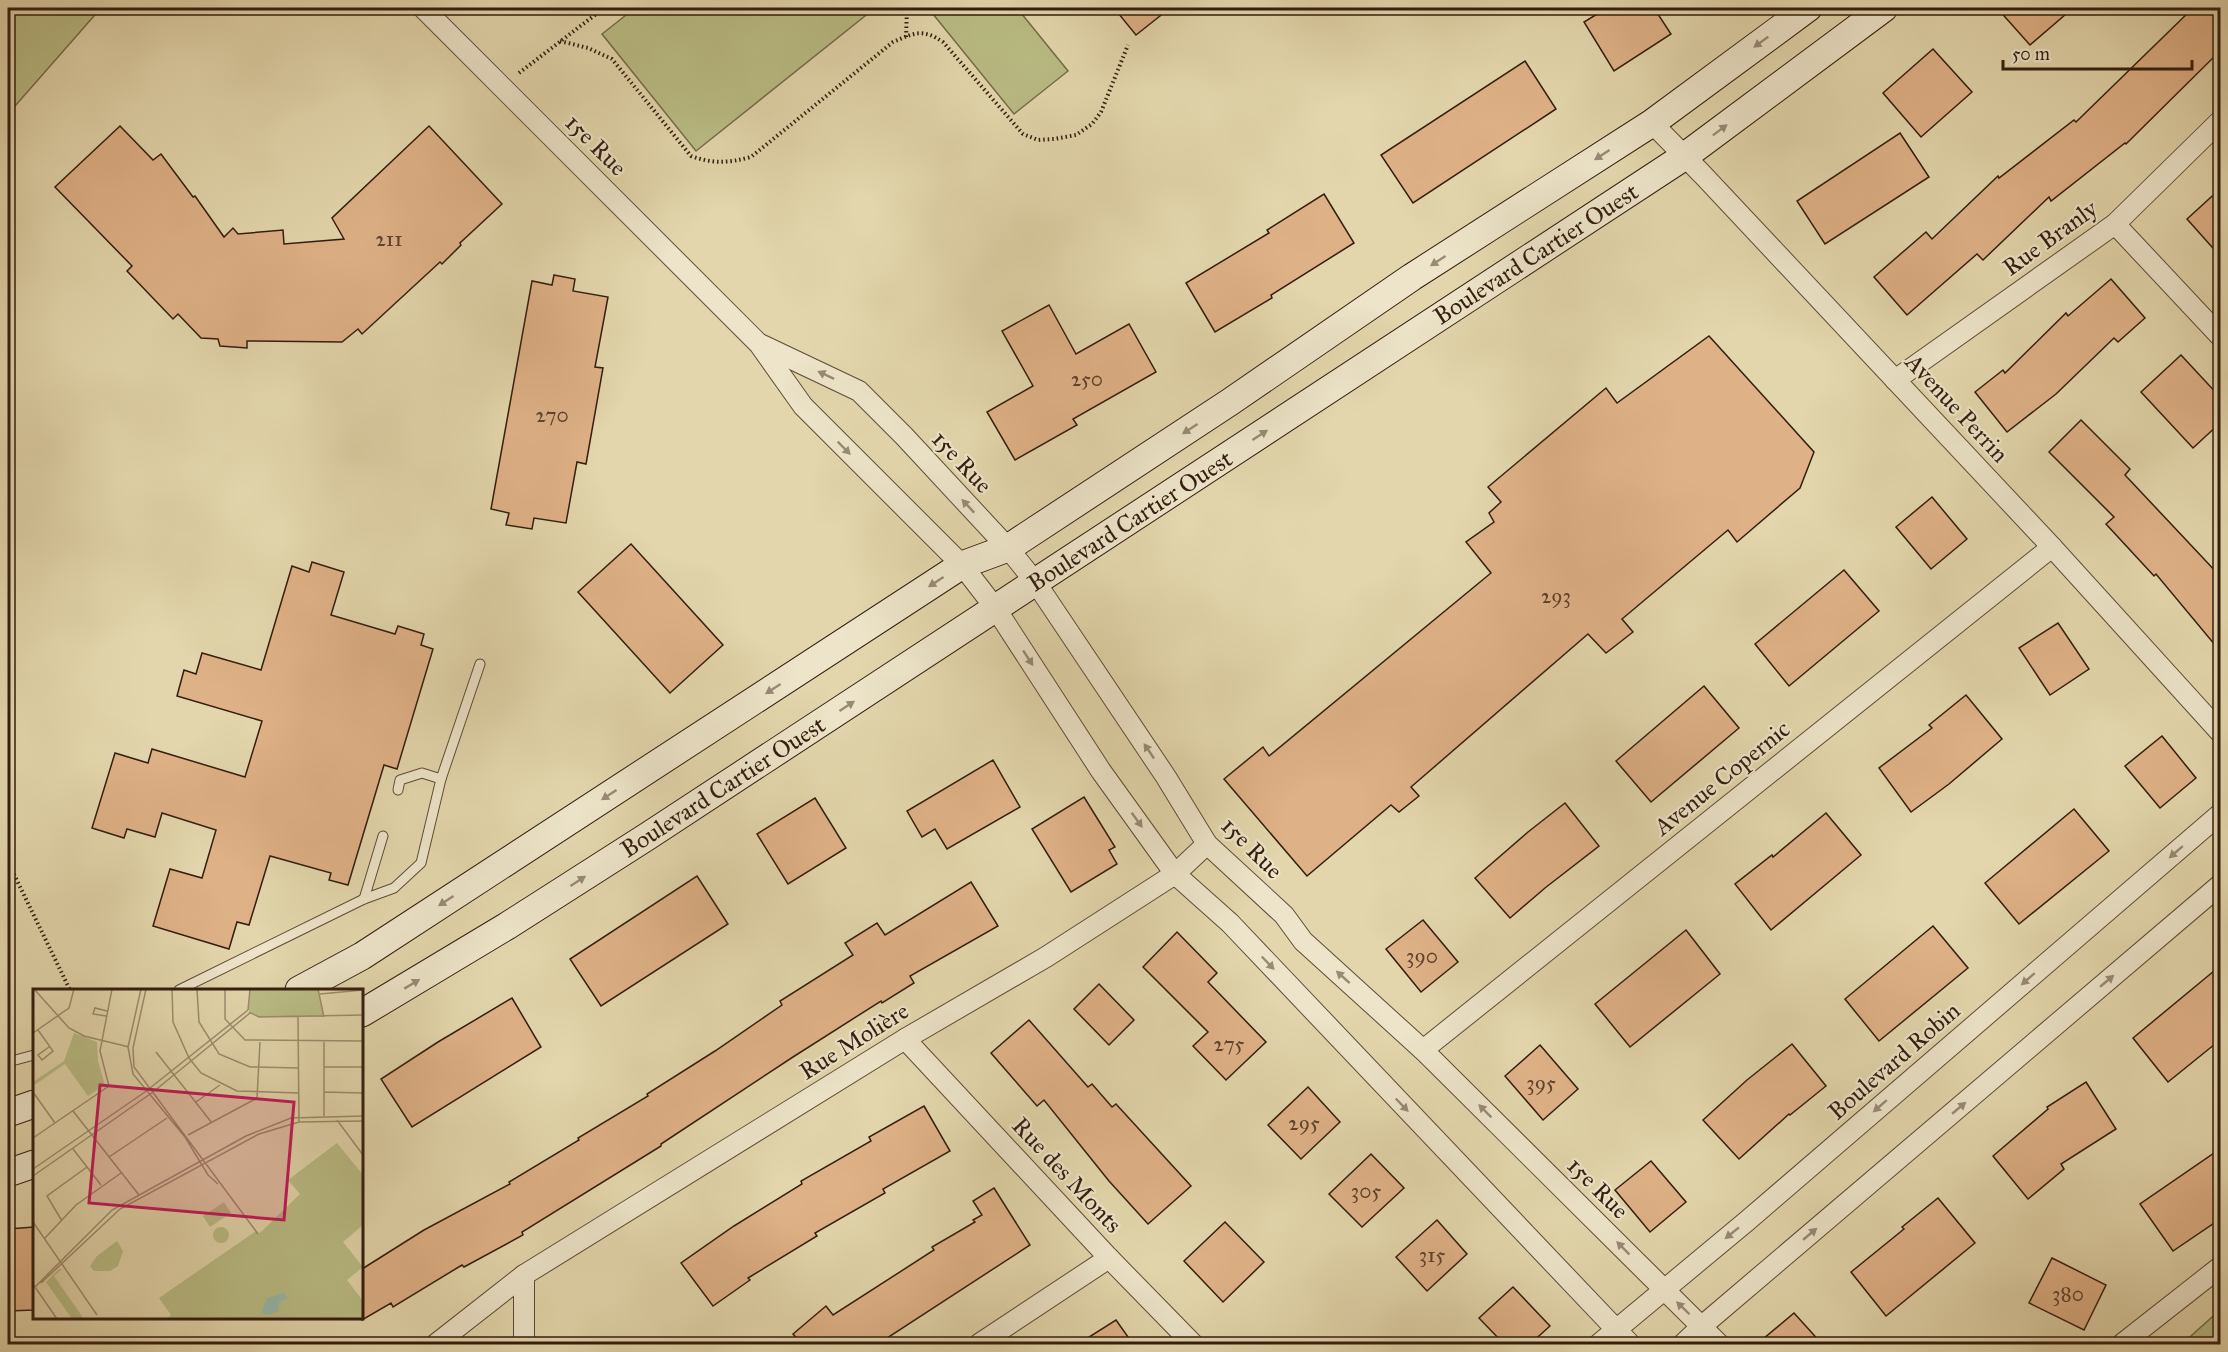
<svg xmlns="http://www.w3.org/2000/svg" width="2228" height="1352" viewBox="0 0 2228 1352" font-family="'IM FELL Great Primer',serif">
	<rect width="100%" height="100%" fill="#e3d6ac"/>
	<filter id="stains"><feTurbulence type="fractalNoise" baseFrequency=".00333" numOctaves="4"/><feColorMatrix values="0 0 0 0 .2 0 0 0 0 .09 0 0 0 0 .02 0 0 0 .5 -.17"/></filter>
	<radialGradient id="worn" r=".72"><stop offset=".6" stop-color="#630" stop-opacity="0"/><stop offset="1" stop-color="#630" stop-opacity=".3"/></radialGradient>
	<g fill="#babc85" stroke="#766c4a" stroke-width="1.5">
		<path d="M 8,8 L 101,8 L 8,114 Z"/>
		<path d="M 635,8 L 875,8 L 696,151 L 602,34 Z"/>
		<path d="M 928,8 L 1017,8 L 1068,71 L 1014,114 Z"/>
		<path d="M 2220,1310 L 2220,1344 L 2182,1344 Z"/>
	</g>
	<g fill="#dfb187" stroke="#331d0f" stroke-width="1.5">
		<path d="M 1114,8 L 1170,8 L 1136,35 Z"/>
		<path d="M 1607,8 L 1654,8 L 1671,34 L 1614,71 L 1584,22 Z"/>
		<path d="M 1997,8 L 2073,8 L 2030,45 Z"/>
		<path d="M 2193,8 L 2220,8 L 2220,51 L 2126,144 L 2125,143 L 2051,201 L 2049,197 L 1983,260 L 1977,254 L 1907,315 L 1874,277 L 1926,232 L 1932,239 L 1998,176 L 1999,178 L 2074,120 L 2076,122 Z"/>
		<path d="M 1933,49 L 1972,92 L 1921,137 L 1883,93 Z"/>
		<path d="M 1525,61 L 1556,109 L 1413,203 L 1381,155 Z"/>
		<path d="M 120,126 L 153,160 L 161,154 L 193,197 L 195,196 L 224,237 L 233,228 L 238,234 L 283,230 L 284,244 L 344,239 L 332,218 L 429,126 L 502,204 L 460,243 L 461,245 L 442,264 L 440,262 L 362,334 L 358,329 L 342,342 L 247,341 L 247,348 L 220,346 L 218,339 L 201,338 L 178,314 L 173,319 L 127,271 L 132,266 L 55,187 Z"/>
		<path d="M 1900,133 L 1929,177 L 1825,244 L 1797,201 Z"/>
		<path d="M 2220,189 L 2220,256 L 2187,219 Z"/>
		<path d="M 1324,194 L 1354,243 L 1271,295 L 1272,298 L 1215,332 L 1186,283 L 1269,233 L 1267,230 Z"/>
		<path d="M 554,275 L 575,279 L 573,291 L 608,297 L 595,367 L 603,368 L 586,464 L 577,462 L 566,523 L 534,518 L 532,529 L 506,525 L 509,513 L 491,509 L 532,281 L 552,285 Z"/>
		<path d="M 2111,279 L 2145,318 L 2118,342 L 2114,338 L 2056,394 L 2007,432 L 1975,392 L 2003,370 L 2005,373 L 2066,313 L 2068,316 Z"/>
		<path d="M 1049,305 L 1076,354 L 1129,324 L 1156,372 L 1073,419 L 1077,425 L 1015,460 L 987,412 L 1033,386 L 1002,331 Z"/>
		<path d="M 1709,336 L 1814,452 L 1800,488 L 1737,542 L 1728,530 L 1622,619 L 1633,632 L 1606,653 L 1588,634 L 1411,787 L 1419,796 L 1399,812 L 1391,805 L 1307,876 L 1224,779 L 1263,747 L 1269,756 L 1491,573 L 1466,542 L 1494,522 L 1489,513 L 1501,502 L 1488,487 L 1606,388 L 1617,403 Z"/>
		<path d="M 2181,355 L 2220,397 L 2220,423 L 2193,448 L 2141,392 Z"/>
		<path d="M 2081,420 L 2130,469 L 2125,475 L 2220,576 L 2220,651 L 2156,574 L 2154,576 L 2106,524 L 2114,517 L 2049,452 Z"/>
		<path d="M 1932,497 L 1967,539 L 1931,569 L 1896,527 Z"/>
		<path d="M 631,544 L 723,645 L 670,693 L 578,592 Z"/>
		<path d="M 312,562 L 344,572 L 331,615 L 395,634 L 398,626 L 424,634 L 421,645 L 433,649 L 397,769 L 384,765 L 348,885 L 329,880 L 331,873 L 270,856 L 249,925 L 237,922 L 229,949 L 153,926 L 170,869 L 202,878 L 216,830 L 162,813 L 155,837 L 127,829 L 124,838 L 92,828 L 115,753 L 148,763 L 152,749 L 245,777 L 262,721 L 177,696 L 184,670 L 196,674 L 202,653 L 261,670 L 292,566 L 309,572 Z"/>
		<path d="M 1844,570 L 1879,611 L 1789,686 L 1755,644 Z"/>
		<path d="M 2058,623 L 2089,669 L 2050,695 L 2019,648 Z"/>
		<path d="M 1704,686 L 1739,728 L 1651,802 L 1616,761 Z"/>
		<path d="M 1966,695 L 2002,739 L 1949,784 L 1911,812 L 1879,768 L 1932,728 L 1929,725 Z"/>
		<path d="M 2162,736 L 2196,778 L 2160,808 L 2125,766 Z"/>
		<path d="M 993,760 L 1020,807 L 947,849 L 935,829 L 922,837 L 907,811 Z"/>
		<path d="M 1084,797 L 1115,847 L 1109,850 L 1117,864 L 1071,892 L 1032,829 Z"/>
		<path d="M 815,798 L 846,848 L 788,884 L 757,834 Z"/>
		<path d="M 1565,803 L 1599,846 L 1545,888 L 1510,918 L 1475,878 L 1528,832 Z"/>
		<path d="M 2074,809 L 2109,851 L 2019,924 L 1985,883 Z"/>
		<path d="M 1826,813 L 1861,855 L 1771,930 L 1735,884 L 1772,855 L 1773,857 Z"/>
		<path d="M 697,876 L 728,924 L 601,1006 L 570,959 Z"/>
		<path d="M 971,882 L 998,926 L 910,976 L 914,983 L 882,1003 L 881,1001 L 793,1057 L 661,1144 L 661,1146 L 522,1232 L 523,1235 L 464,1267 L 462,1265 L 393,1307 L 391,1303 L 362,1320 L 362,1269 L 424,1230 L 510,1184 L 509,1182 L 579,1140 L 578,1138 L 648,1096 L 647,1094 L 715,1051 L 782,1005 L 780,1001 L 853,955 L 845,943 L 877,923 L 885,935 Z"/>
		<path d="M 1423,920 L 1458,962 L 1421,992 L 1386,949 Z"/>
		<path d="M 1933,926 L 1968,968 L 1879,1041 L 1845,999 Z"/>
		<path d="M 1686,930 L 1720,974 L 1630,1047 L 1595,1004 Z"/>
		<path d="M 1177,932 L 1217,973 L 1208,982 L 1266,1042 L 1226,1080 L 1193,1046 L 1208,1032 L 1143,967 Z"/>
		<path d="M 2220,966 L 2220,1040 L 2168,1082 L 2133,1038 Z"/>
		<path d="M 1099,984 L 1134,1020 L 1109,1045 L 1074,1009 Z"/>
		<path d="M 512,998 L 541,1047 L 412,1127 L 381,1079 L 438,1042 Z"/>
		<path d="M 1029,1020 L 1088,1087 L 1092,1084 L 1112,1107 L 1116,1104 L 1191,1186 L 1148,1224 L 1109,1181 L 1044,1100 L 1037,1106 L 991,1053 Z"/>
		<path d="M 1792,1044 L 1826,1086 L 1790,1115 L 1789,1114 L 1739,1159 L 1703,1120 L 1747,1080 Z"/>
		<path d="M 1540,1045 L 1578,1089 L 1543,1120 L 1505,1076 Z"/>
		<path d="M 2086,1082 L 2116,1129 L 2061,1164 L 2064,1169 L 2028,1199 L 1993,1156 L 2048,1109 L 2047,1107 Z"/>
		<path d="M 1308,1087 L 1340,1122 L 1301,1159 L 1268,1125 Z"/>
		<path d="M 924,1106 L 950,1151 L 883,1189 L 885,1193 L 815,1233 L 817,1236 L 748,1278 L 750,1280 L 713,1306 L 681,1263 L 734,1226 L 802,1184 L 801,1181 L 871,1141 L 869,1137 Z"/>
		<path d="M 2220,1149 L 2220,1219 L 2173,1251 L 2140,1204 Z"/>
		<path d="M 1371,1154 L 1404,1188 L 1362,1227 L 1329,1194 Z"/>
		<path d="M 1651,1161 L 1686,1202 L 1650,1232 L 1615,1190 Z"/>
		<path d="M 994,1188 L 1030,1245 L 878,1344 L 802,1344 L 793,1334 L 826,1306 L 833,1315 L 934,1250 L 932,1247 L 975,1222 L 973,1220 L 982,1215 L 973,1201 Z"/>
		<path d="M 1938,1198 L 1975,1243 L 1886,1316 L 1851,1272 L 1904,1229 L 1902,1227 Z"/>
		<path d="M 1437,1220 L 1467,1254 L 1427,1291 L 1396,1257 Z"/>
		<path d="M 1225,1222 L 1264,1262 L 1223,1302 L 1184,1261 Z"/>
		<path d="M 34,1227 L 34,1310 L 8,1311 L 8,1229 Z"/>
		<path d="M 2052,1258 L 2106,1285 L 2084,1330 L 2029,1303 Z"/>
		<path d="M 1513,1287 L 1550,1326 L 1530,1344 L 1504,1344 L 1479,1318 Z"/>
		<path d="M 1794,1313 L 1822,1344 L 1757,1344 Z"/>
		<path d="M 1116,1320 L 1133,1344 L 1078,1344 Z"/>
	</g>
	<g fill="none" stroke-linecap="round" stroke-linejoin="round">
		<g stroke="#5f4b36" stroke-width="11">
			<g id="lane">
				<path d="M 398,790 L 400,780 L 422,773 L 441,779"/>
				<path d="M 364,899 L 383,836"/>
				<path d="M 179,990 L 364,899 L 394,888 L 421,863 L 441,779 L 480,664"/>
				<path d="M 8,1062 L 34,1055"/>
			</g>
		</g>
		<g stroke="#5f4b36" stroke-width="22">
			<g id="street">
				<path d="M 423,8 L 759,344 L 803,406 L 962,565 L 996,609 L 1101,771 L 1175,874 L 1230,923 L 1630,1344"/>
				<path d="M 1652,123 L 1703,175 L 2052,547 L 2220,732"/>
				<path d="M 2115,224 L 2220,336"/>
				<path d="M 762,345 L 859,391 L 904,436 L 1008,548 L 1036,583 L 1166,777 L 1207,844 L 1284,915 L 1303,941 L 1423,1050 L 1719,1344"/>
				<path d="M 1895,380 L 2115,224 L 2220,121"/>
				<path d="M 905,1039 L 1109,1258 L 1193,1344"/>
				<path d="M 1423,1050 L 2052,547"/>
				<path d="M 436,1344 L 524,1275 L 905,1039 L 1046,957 L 1175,874 L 1207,844"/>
				<path d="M 524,1344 L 524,1275"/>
				<path d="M 979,1344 L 1109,1258"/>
				<path d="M 1599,1344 L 1747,1221 L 2220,814"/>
				<path d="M 1683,1344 L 1702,1326 L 2220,885"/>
				<path d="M 2122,1344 L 2220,1267"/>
			</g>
		</g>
		<g stroke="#331d0f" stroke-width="29">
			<g id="secondary">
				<path d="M 299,990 L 362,956 L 962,565 L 1008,548 L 1230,402 L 1412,277 L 1652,123 L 1808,8"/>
				<path d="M 362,1013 L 507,926 L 648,836 L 1685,156 L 1884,8"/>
				<path d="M 8,1113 L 34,1104"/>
				<path d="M 8,1173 L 34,1164"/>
			</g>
		</g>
		<g stroke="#331d0f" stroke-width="4" stroke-dasharray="1.5 3" stroke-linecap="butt">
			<path d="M 906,37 L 907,8"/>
			<path d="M 560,41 L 588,48 L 612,59 L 691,156 C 713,164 729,163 751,157 L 893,42 C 914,33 922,28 943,42 L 1023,134 L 1038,140 L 1054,139 L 1076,135 L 1092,124 L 1101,112 L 1128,45"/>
			<path d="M 519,73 L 604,8"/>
			<path d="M 8,862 L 70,990"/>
		</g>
		<use href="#lane" stroke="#ede4c9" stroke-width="9"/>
		<use href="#street" stroke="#ede4c9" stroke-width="20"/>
		<use href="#secondary" stroke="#ede4c9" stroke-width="27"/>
	</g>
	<defs><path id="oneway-solid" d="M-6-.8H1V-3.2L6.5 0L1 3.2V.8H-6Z" transform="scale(1.5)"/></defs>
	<g fill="#998a75">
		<use href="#oneway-solid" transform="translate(1761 42) rotate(144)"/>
		<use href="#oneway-solid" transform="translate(1720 130) rotate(-37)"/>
		<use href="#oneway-solid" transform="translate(1602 155) rotate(147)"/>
		<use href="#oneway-solid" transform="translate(1438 261) rotate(147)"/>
		<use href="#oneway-solid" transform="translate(826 375) rotate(-155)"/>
		<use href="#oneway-solid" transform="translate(1190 429) rotate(147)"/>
		<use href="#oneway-solid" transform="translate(1260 435) rotate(-33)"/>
		<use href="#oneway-solid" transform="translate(844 448) rotate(45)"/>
		<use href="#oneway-solid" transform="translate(968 506) rotate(-133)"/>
		<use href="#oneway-solid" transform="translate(936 582) rotate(147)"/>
		<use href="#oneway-solid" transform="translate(1028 658) rotate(57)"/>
		<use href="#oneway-solid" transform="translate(773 689) rotate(147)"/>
		<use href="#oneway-solid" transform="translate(847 706) rotate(-33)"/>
		<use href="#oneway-solid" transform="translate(1149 751) rotate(-124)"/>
		<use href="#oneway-solid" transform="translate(609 795) rotate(147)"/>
		<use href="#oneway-solid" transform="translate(1137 820) rotate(54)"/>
		<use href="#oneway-solid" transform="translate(2176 852) rotate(139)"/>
		<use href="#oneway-solid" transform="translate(578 881) rotate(-33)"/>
		<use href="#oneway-solid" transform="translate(446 901) rotate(147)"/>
		<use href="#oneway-solid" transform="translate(1268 963) rotate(46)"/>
		<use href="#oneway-solid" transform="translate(1343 977) rotate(-138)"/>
		<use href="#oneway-solid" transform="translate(2028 979) rotate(139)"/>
		<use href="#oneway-solid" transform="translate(2107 981) rotate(-40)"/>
		<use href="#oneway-solid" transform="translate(412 984) rotate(-31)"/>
		<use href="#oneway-solid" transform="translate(1402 1105) rotate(46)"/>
		<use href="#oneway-solid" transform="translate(1880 1106) rotate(139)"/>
		<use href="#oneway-solid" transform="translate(1959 1108) rotate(-40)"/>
		<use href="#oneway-solid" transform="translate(1485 1111) rotate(-135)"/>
		<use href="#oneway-solid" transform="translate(1732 1233) rotate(141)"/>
		<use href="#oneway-solid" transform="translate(1810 1234) rotate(-40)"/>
		<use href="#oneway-solid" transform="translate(1623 1248) rotate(-135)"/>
		<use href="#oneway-solid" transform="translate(1683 1308) rotate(-136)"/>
	</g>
	<g text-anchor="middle" stroke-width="4.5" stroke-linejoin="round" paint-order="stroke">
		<g font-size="21" fill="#5e422d">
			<text x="389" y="246">211</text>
			<text x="1087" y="386">250</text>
			<text x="552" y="422">270</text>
			<text x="1556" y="603">293</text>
			<text x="1422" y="963">390</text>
			<text x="1229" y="1051">275</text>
			<text x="1541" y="1090">395</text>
			<text x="1304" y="1130">295</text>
			<text x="1366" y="1198">305</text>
			<text x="1432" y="1262">315</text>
			<text x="2068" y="1301">380</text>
		</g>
		<g font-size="24" fill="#331d0f" stroke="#ede4c9">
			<text transform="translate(596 145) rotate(45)" y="8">15e Rue</text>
			<text transform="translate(2050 238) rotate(-36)" y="8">Rue Branly</text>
			<text transform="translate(1536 254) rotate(-33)" y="8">Boulevard Cartier Ouest</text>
			<text transform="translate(1957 408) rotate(47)" y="8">Avenue Perrin</text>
			<text transform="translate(962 462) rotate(47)" y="8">15e Rue</text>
			<text transform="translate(1130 521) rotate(-33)" y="8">Boulevard Cartier Ouest</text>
			<text transform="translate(1722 778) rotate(-39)" y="8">Avenue Copernic</text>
			<text transform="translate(723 787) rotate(-33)" y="8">Boulevard Cartier Ouest</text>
			<text transform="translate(1252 848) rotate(45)" y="8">15e Rue</text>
			<text transform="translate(854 1041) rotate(-32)" y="8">Rue Molière</text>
			<text transform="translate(1894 1061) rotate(-41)" y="8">Boulevard Robin</text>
			<text transform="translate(1067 1175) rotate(47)" y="8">Rue des Monts</text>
			<text transform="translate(1598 1188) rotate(45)" y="8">15e Rue</text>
		</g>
	</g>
	<g transform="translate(33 989)">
		<rect width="330" height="330" fill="#e3d6ac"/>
		<path d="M 217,0 L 285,0 L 291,28 L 226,28 L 215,21 ZM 41,44 L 64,53 L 65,72 L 72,96 L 55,107 L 32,75 L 0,97 L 0,93 L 31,72 ZM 304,154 L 330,186 L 330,236 L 310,253 L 330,278 L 314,291 L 330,312 L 330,330 L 133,330 L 138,326 L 126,309 L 223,242 L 225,245 L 229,242 L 267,205 L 255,191 ZM 191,213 L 198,224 L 177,238 L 170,227 ZM180 246a8 8 0 1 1 16 0a8 8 0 1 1-16 0ZM 84,252 L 90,262 L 85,277 L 77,282 L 61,282 L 57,277 L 64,267 ZM 26,280 L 29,280 L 21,287 L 51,330 L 39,330 L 13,293 Z" fill="#babc85"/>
		<path d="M 251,304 L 255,309 L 246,313 L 245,322 L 237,326 L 228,324 L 234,309 Z" fill="#95b9ab"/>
		<path fill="none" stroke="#9d8c6d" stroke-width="1.5" d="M 1,0 L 36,39 L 51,47 L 96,58M 108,0 L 95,58 L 100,85 L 152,148 L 175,186 L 185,195M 113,0 L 100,59 L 101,78 L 225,245M 139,0 L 140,33 L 156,69 L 168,84 L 204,102 L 266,104M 164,0 L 166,33 L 186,65 L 217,78 L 266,79M 192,0 L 192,30 L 212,51 L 330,52M 285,0 L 291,28M 287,5 L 330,1M 215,21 L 217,0M 216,23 L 226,28 L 330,26M 73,27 L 60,25 L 62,19 L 74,22M 265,28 L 266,133M 5,41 L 20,62 L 9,71 L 5,66 L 16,58M 0,44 L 36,19 L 41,0M 291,53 L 291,127M 126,67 L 123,63 L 179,134M 291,78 L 330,78M 0,103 L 22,134M 291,103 L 330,104M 163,113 L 187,96M 40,122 L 106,206M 304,131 L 330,166M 155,146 L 224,109 L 227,53M 0,149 L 76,97 L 67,62 L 79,0M 40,160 L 68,196M 76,168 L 134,129M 0,180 L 112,103 L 215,21M 0,187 L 120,103 L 217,24M 29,232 L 14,207 L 54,178M 0,233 L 64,326M 12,249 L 43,216 L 88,184M 8,294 L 87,220 L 226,145 L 266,133 L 330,132M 0,295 L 24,330M 2,298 L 79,221 L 213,147 L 258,129 L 330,127"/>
		<path fill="#c2185b" fill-opacity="0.15" stroke="#c2185b" stroke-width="3" d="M 67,96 L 261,113 L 251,231 L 56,214 Z"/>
		<rect width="330" height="330" fill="none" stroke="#331d0f" stroke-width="3"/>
	</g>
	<rect width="2228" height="1352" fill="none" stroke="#e3d6ac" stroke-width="30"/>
	<rect x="9" y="9" width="2210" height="1334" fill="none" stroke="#331d0f" stroke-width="3"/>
	<rect x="15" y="15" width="2198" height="1322" fill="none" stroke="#331d0f" stroke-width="1.5"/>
	<path d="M2003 60v9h189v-9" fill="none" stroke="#331d0f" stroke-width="3"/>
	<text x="2012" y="60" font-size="18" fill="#331d0f" stroke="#ede4c9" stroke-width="4.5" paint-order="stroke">50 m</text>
	<rect width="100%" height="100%" filter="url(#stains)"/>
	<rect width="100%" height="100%" fill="url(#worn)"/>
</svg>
